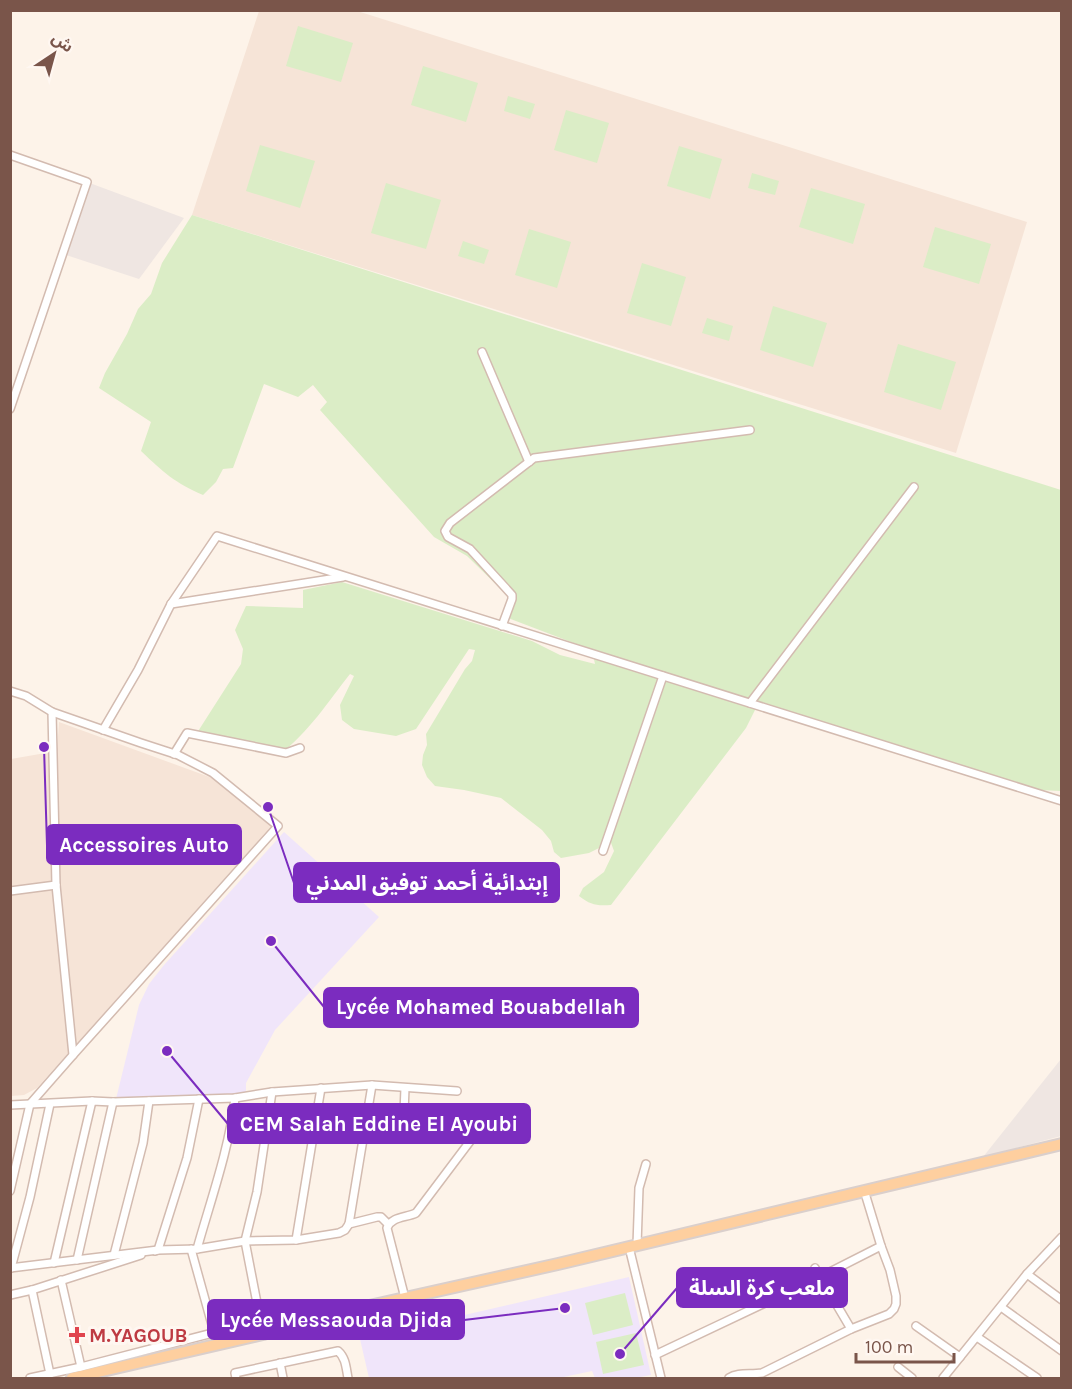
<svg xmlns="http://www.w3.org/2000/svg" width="1072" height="1389" viewBox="0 0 1072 1389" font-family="Karla,'Noto Sans Arabic',sans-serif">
	<rect width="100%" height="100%" fill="#fdf3e9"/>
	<g fill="#f6e4d7">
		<path d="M 354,10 L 1027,222 L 956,453 L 192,215 L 259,11 Z"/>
		<path d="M 59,722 L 215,779 L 272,825 L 37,1088 L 24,1095 L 11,1096 L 11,759 L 57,751 Z"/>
	</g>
	<g fill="#efe6e2">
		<path d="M 87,182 L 184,218 L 139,279 L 63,254 Z"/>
		<path d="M 1061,1059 L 1061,1136 L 983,1157 Z"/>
	</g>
	<g fill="#f0e5fa">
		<path d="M 284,832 L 379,917 L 275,1030 L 246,1083 L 246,1095 L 116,1099 L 139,1005 L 149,984 L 164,965 Z"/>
		<path d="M 629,1277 L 651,1375 L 635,1378 L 595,1378 L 592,1371 L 559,1378 L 369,1378 L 360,1339 Z"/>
	</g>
	<g fill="#dbedc6">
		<path d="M 298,26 L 353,43 L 341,82 L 286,66 Z"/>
		<path d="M 423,66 L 478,83 L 466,122 L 411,105 Z"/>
		<path d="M 508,96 L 535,104 L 530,119 L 504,111 Z"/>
		<path d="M 566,110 L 609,123 L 597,163 L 554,150 Z"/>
		<path d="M 260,145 L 315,161 L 300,208 L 246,191 Z"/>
		<path d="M 679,146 L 722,159 L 710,199 L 667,186 Z"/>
		<path d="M 752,173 L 779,181 L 775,195 L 748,188 Z"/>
		<path d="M 386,183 L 441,200 L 426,249 L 371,233 Z"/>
		<path d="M 811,188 L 865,204 L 853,244 L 799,227 Z"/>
		<path d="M 192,215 L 1061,490 L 1061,791 L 1040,790 L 759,702 L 746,728 L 611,905 C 596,906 591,905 579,896 L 583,888 L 604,872 L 614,851 L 610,840 L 605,836 L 599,848 L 589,853 L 561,858 L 554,852 L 551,841 L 542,830 L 501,798 L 464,790 L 435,786 L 427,777 L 422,765 L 423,755 L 427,745 L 426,734 L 465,669 L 472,661 L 475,650 L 469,649 L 416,729 L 396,736 L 354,729 L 342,720 L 340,705 L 354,676 L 350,674 C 328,702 308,733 280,754 L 195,736 L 241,664 L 243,649 L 235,630 L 246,606 L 303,608 L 303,590 L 342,582 L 532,641 L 560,655 L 595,664 L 592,650 L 503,616 L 510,598 L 467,556 L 434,537 L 320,410 L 327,402 L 313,385 L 298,397 L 264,384 L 233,468 L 223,469 L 216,482 L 203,495 C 175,483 163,472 141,451 L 151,422 L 99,388 L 105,373 L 127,334 L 138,309 L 151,294 L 162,263 Z"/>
		<path d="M 935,227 L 991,244 L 979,284 L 923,267 Z"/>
		<path d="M 529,229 L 571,242 L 557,288 L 515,275 Z"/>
		<path d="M 463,241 L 489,250 L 484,264 L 458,256 Z"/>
		<path d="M 642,263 L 686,277 L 671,326 L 627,313 Z"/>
		<path d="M 773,306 L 827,323 L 813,367 L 760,350 Z"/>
		<path d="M 707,318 L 733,326 L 729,341 L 702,333 Z"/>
		<path d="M 898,344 L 956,362 L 941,410 L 884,392 Z"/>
		<path d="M 625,1293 L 633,1325 L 593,1335 L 585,1303 Z"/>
		<path d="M 636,1333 L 644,1365 L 603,1374 L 596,1342 Z"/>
	</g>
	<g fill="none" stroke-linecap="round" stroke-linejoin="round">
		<g stroke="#d3bbb0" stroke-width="10">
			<g id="street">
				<path d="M 10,155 L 87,182 L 10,409"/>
				<path d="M 482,352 L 529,462"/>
				<path d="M 171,604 L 343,577"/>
				<path d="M 502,626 L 512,599 L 512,595 L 470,549 L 448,537 L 445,531 L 450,523 L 534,458 L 750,430"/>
				<path d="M 10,691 L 26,696 L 52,712 L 56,885 L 73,1055 L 30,1104 L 10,1191"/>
				<path d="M 750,703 L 914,487"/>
				<path d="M 52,712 L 141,743 L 178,755 L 213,773 L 278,826 L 73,1055"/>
				<path d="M 103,730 L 138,670 L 171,604 L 217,536 L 1062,801"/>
				<path d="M 174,754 L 187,733 L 286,753 L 300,748"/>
				<path d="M 603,851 L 663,676"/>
				<path d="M 10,891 L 56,885"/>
				<path d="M 10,1105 L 92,1101 L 113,1102 L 235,1098 L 272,1092 L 372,1085 L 457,1091"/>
				<path d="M 403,1138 L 405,1088"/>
				<path d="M 349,1224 L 377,1217 L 381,1217 L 388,1224"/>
				<path d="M 296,1240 L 321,1088"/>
				<path d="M 637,1245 L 639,1188 L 646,1164"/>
				<path d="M 629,1247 L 661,1378"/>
				<path d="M 191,1249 L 214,1332"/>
				<path d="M 197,1249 C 211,1199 229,1150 235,1098"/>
				<path d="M 155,1251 L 158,1250 L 187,1158 L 199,1099"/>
				<path d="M 114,1255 L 143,1143 L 149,1101"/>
				<path d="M 77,1260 L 113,1102"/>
				<path d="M 54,1263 L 92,1101"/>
				<path d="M 10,1268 L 158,1250 L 197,1249 L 245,1241 L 296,1240 L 339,1233 L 345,1230 L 349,1224 L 372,1085"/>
				<path d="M 11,1268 L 30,1197 L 50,1104"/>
				<path d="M 815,1268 L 851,1329"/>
				<path d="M 1027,1274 L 1062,1300"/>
				<path d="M 61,1280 L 81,1367"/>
				<path d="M 32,1290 L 50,1374"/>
				<path d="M 10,1295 L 32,1290 L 141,1255"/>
				<path d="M 405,1298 L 387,1228 C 392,1216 406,1218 416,1213 L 471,1140"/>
				<path d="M 1001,1307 L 1062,1351"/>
				<path d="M 916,1326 L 960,1357"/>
				<path d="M 263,1334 L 245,1241 L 257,1192 L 272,1092"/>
				<path d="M 977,1337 L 1037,1378"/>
				<path d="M 655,1355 L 820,1277 L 881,1246"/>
				<path d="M 280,1363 L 283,1378"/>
				<path d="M 898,1367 L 912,1378"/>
				<path d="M 30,1378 L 81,1367 L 259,1321"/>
				<path d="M 236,1378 L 235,1373 L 338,1351 C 346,1358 346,1368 348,1378"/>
				<path d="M 729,1378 C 738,1372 750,1375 762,1373 L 851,1329 L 889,1314 L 894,1309 L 896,1304 L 896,1296 L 890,1270 L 881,1246 L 864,1190"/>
				<path d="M 943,1378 L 1027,1274 L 1062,1237"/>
			</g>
		</g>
		<g stroke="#dacfcc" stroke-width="14">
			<path id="primary" d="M 72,1378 L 263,1334 L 329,1315 L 558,1264 L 1062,1144"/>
		</g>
		<use href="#street" stroke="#fff" stroke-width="7"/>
		<use href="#primary" stroke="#fecf9f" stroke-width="10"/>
	</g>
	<path fill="#e0444e" stroke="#fff7f1" stroke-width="2" d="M74 1326h6v6h6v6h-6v6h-6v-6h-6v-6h6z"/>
	<g text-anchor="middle" stroke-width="6" stroke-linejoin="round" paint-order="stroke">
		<g font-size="20" font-weight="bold" fill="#be3a42" stroke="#fff7f1" text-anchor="start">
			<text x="89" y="1342">M.YAGOUB</text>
		</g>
	</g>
	<path fill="none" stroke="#7b2cbf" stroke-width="2" d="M44 747L47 845M268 807L294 883M271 941L324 1007M167 1051L228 1124M620 1354L677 1288M565 1308L464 1320"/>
	<g fill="#7b2cbf" stroke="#fff7f1" stroke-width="2">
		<circle cx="44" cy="747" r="6"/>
		<circle cx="268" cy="807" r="6"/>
		<circle cx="271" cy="941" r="6"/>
		<circle cx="167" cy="1051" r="6"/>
		<circle cx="620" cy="1354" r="6"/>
		<circle cx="565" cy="1308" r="6"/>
	</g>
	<g fill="#7b2cbf" stroke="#7b2cbf" stroke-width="2">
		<rect x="47" y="825" width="194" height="39" rx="6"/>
		<rect x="294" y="863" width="265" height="39" rx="6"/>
		<rect x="324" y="988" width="314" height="39" rx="6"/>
		<rect x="228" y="1104" width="302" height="39" rx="6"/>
		<rect x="677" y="1268" width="170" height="39" rx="6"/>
		<rect x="208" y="1300" width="256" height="39" rx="6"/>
	</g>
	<g font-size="21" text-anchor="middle" font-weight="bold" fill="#fff">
		<text x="144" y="852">Accessoires Auto</text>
		<text x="427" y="890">إبتدائية أحمد توفيق المدني</text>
		<text x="481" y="1014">Lycée Mohamed Bouabdellah</text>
		<text x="379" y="1131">CEM Salah Eddine El Ayoubi</text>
		<text x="762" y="1295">ملعب كرة السلة</text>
		<text x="336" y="1327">Lycée Messaouda Djida</text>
	</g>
	<rect width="1072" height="1389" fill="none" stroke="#7a554a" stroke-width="24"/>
	<g transform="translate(54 54) rotate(36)" stroke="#fff7f1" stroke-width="4.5" paint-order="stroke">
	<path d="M0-4.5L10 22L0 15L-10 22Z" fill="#7a554a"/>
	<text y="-9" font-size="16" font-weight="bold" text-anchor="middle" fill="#7a554a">ش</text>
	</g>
	<path d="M856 1353v9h98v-9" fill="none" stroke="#7a554a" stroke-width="3"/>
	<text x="865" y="1353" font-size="18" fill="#7a554a" stroke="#fff7f1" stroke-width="4.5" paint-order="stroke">100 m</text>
</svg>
